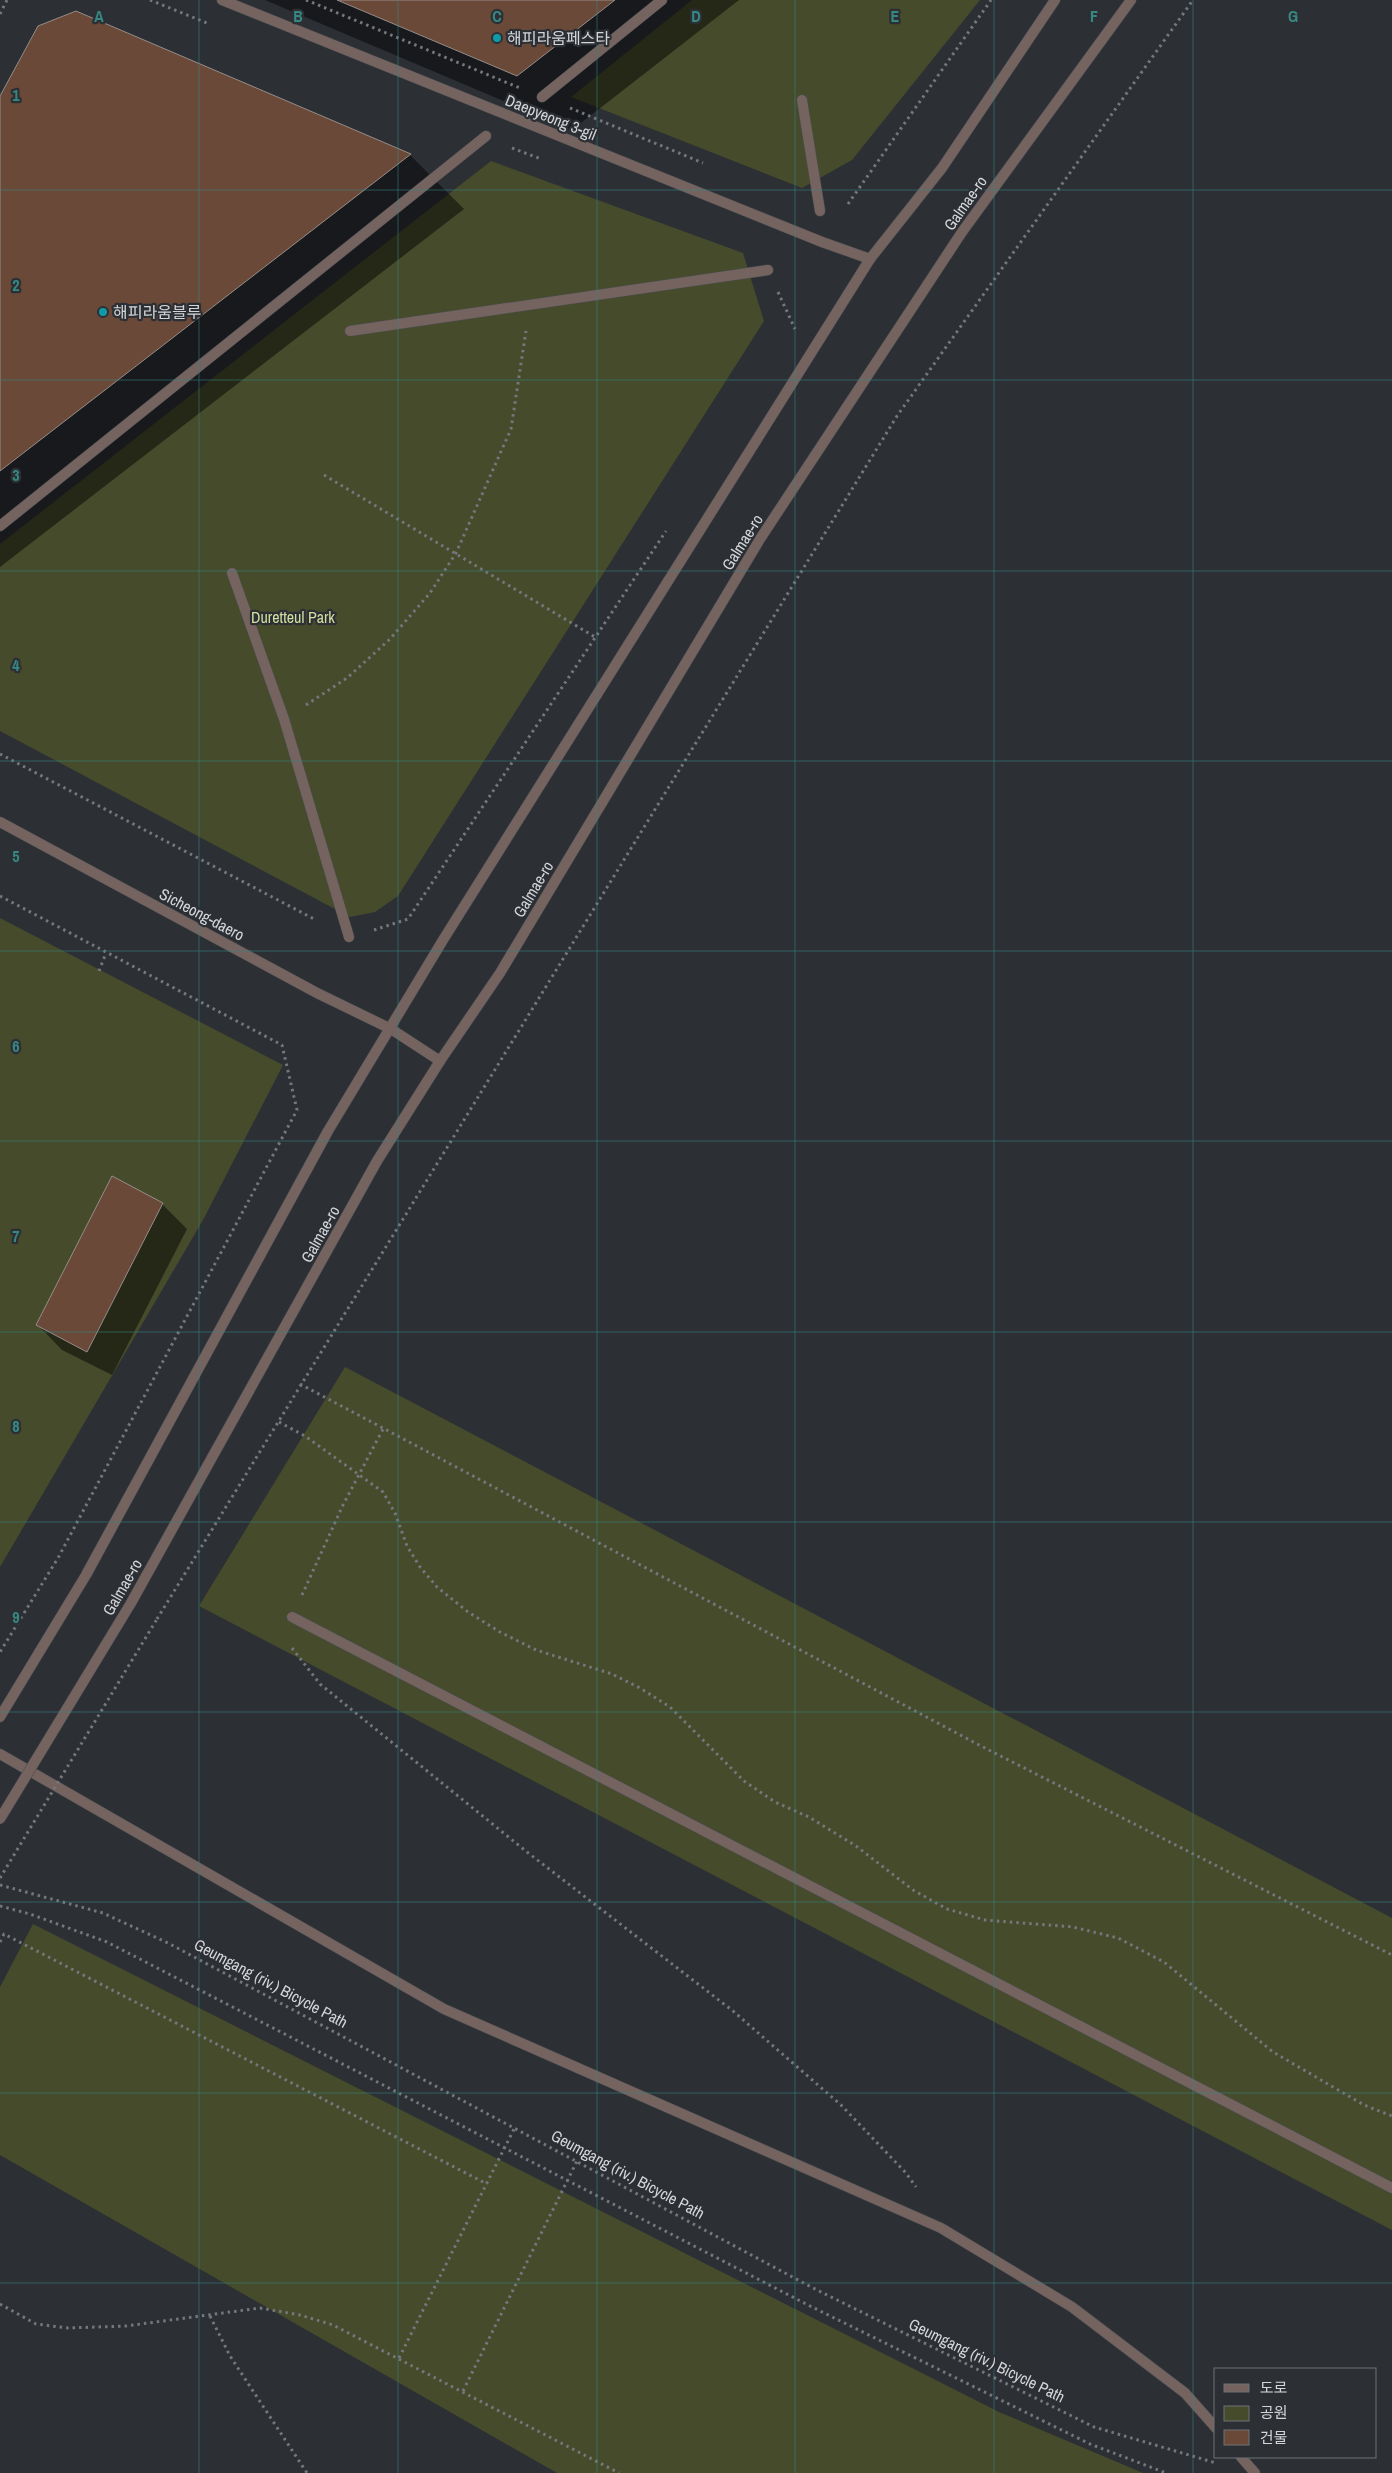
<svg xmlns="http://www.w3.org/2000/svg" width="1392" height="2473" viewBox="0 0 1392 2473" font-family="'Archivo Narrow','Noto Sans KR',sans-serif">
	<rect width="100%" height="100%" fill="#2c3035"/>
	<g fill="#464b2b">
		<path d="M 692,0 L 980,0 L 852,160 L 802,188 L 571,97 Z"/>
		<path d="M 491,161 L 743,253 L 764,321 L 398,896 L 375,912 L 350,917 L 0,731 L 0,544 Z"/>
		<path d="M 0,918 L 283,1065 L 203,1220 L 0,1567 Z"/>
		<path d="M 345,1367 L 1392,1918 L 1392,2230 L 199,1606 Z"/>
		<path d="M 33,1924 L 999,2412 L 1143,2473 L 557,2473 L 0,2155 L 0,1987 Z"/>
	</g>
	<g fill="#0007">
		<path d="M 265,0 L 739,0 L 572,130 Z"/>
		<path d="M 76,13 L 410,155 L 464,209 L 0,567 L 0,99 Z"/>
		<path d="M 162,1204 L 187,1229 L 112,1375 L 62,1350 L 38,1325 Z"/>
	</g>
	<g fill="#6b4938" stroke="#948d8a">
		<path d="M 337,0 L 615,0 L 517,76 Z"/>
		<path d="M 76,11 L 411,154 L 0,471 L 0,96 L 38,26 Z"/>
		<path d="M 112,1176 L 163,1203 L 87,1352 L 36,1325 Z"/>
	</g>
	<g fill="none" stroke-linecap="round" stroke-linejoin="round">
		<g stroke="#4a4e52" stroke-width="11">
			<g id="service">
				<path d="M 292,1617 L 1392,2188"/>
				<path d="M 0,1754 L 444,2009 L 941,2228 L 1072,2307 L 1185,2393 L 1216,2428"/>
				<path d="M 1241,2457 L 1255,2473"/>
			</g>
		</g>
		<g stroke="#4a4e52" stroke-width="11">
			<g id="pedestrian">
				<path d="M 542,97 L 662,0"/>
				<path d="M 802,100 L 820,211"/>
				<path d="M 350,331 L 768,270"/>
				<path d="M 0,526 L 486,136"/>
				<path d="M 232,573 L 284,719 L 349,937"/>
			</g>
		</g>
		<g stroke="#4a4e52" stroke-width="11">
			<path id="minor" d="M 222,0 L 822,242 L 870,259"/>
		</g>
		<g stroke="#4a4e52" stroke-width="11">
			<g id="tertiary">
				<path d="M 0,822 L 317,993 L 391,1029 L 440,1061"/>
				<path d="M 131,1603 L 377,1161 L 440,1061 L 500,973 L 760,539 L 962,232 L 1131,0"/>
				<path d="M 0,1717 L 86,1575 L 328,1131 L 443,940 L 870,259 L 942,168 L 1055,0"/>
			</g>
		</g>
		<g stroke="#74777b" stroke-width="3" stroke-dasharray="2.5 4" stroke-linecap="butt">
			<path d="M 150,0 L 207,23"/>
			<path d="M 306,0 L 520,88"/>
			<path d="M 0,14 L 7,0"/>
			<path d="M 570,108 L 703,163"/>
			<path d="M 512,148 L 541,159"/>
			<path d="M 848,204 L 991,0"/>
			<path d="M 778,292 L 795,329"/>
			<path d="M 324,475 L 595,637"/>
			<path d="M 306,705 L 347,678 L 390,639 L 430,593 L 456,553 L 511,429 L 526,331"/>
			<path d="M 0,754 L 316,920"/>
			<path d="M 0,896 L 282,1045 L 297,1110 L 58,1558 L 0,1652"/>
			<path d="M 374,930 L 408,919 L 666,531"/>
			<path d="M 99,971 L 106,953"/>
			<path d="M 300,1384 L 981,1746 L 1392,1955"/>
			<path d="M 279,1422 L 305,1436 L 383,1492 L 395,1513 L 407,1546 L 420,1567 L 437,1587 L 468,1612 L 500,1632 L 536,1650 L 612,1674 L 640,1688 L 670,1707 L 744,1781 L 775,1802 L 809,1817 L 856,1846 L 913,1890 L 947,1909 L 985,1920 L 1073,1927 L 1118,1938 L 1164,1962 L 1273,2052 L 1364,2105 L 1392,2116"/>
			<path d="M 302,1595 L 343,1505 L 383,1429"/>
			<path d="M 157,1619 L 897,416 L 1193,0"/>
			<path d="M 292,1648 L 320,1684 L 527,1852 L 733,2011 L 841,2105 L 906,2173 L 916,2187"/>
			<path d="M 0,1885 L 103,1913 L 168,1943 L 813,2288 L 1094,2427 L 1216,2463"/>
			<path d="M 0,1906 L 30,1914 L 107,1942 L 808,2305 L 1090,2444 L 1166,2473"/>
			<path d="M 0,1942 L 4,1934 L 487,2184"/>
			<path d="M 0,2304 L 36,2324 L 68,2328 L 126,2326 L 260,2308 L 300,2315 L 333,2325 L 619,2473"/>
			<path d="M 210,2316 L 230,2356 L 307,2473"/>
			<path d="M 399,2358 L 515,2127"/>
			<path d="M 463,2391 L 577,2161"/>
		</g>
		<use href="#service" stroke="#75635f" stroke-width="10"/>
		<use href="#pedestrian" stroke="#75635f" stroke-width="10"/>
		<use href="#minor" stroke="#75635f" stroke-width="10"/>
		<use href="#tertiary" stroke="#75635f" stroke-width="10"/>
		<g stroke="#4a4e52" stroke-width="11" stroke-linecap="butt">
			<path id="tertiary-bridge" d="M 0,1819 L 131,1603"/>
		</g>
		<path stroke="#74777b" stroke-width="3" stroke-dasharray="2.5 4" stroke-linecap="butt" d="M 0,1878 L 157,1619"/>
		<use href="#tertiary-bridge" stroke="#75635f" stroke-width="10"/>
	</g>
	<path fill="none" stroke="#368983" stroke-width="1" stroke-opacity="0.55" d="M 199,0 L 199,2473M 398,0 L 398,2473M 597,0 L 597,2473M 795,0 L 795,2473M 994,0 L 994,2473M 1193,0 L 1193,2473M 0,190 L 1392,190M 0,380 L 1392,380M 0,571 L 1392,571M 0,761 L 1392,761M 0,951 L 1392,951M 0,1141 L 1392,1141M 0,1332 L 1392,1332M 0,1522 L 1392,1522M 0,1712 L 1392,1712M 0,1902 L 1392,1902M 0,2093 L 1392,2093M 0,2283 L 1392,2283"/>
	<g fill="#0f9aa8" stroke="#2c3035" stroke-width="2">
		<circle cx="497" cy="38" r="5"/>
		<circle cx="103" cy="312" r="5"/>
	</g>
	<g text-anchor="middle" stroke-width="4.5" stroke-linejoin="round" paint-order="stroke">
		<g font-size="16" fill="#d3d5d8" stroke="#2c3035" text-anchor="start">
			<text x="507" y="44">해피라움페스타</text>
			<text x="113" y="318">해피라움블루</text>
		</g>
		<g font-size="16" fill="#d3d5d8" stroke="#2c3035">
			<text transform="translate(551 117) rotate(22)" y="6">Daepyeong 3-gil</text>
			<text transform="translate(965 203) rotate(-55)" y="6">Galmae-ro</text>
			<text transform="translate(742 542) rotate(-58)" y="6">Galmae-ro</text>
			<text transform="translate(533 889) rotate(-59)" y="6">Galmae-ro</text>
			<text transform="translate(202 914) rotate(28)" y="6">Sicheong-daero</text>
			<text transform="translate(320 1234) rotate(-61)" y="6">Galmae-ro</text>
			<text transform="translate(122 1587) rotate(-60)" y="6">Galmae-ro</text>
			<text transform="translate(271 1983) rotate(28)" y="6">Geumgang (riv.) Bicycle Path</text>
			<text transform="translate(628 2174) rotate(28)" y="6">Geumgang (riv.) Bicycle Path</text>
			<text transform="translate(987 2360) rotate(26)" y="6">Geumgang (riv.) Bicycle Path</text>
		</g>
		<g font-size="16" fill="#d4de9f" stroke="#2c3035">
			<text x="293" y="623">Duretteul Park</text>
		</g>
	</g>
	<g font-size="16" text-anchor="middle" font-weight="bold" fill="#368983" stroke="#2c3035" stroke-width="4.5" stroke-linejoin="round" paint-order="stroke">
		<text x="99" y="22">A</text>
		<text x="298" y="22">B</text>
		<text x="497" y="22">C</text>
		<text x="696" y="22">D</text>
		<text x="895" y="22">E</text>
		<text x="1094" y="22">F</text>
		<text x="1293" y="22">G</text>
		<text x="16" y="101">1</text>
		<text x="16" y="291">2</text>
		<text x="16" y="481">3</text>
		<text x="16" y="671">4</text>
		<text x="16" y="862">5</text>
		<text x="16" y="1052">6</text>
		<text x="16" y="1242">7</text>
		<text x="16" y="1432">8</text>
		<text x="16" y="1623">9</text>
	</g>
	<rect x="1214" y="2368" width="162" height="90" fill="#2c3035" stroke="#6f7276"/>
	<rect x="1224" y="2384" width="25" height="8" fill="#75635f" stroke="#6f7276"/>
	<text x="1260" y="2393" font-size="15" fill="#d3d5d8">도로</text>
	<rect x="1224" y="2406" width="25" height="15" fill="#464b2b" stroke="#6f7276"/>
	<text x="1260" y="2418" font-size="15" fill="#d3d5d8">공원</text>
	<rect x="1224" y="2430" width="25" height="15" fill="#6b4938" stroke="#6f7276"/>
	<text x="1260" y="2443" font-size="15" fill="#d3d5d8">건물</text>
</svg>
